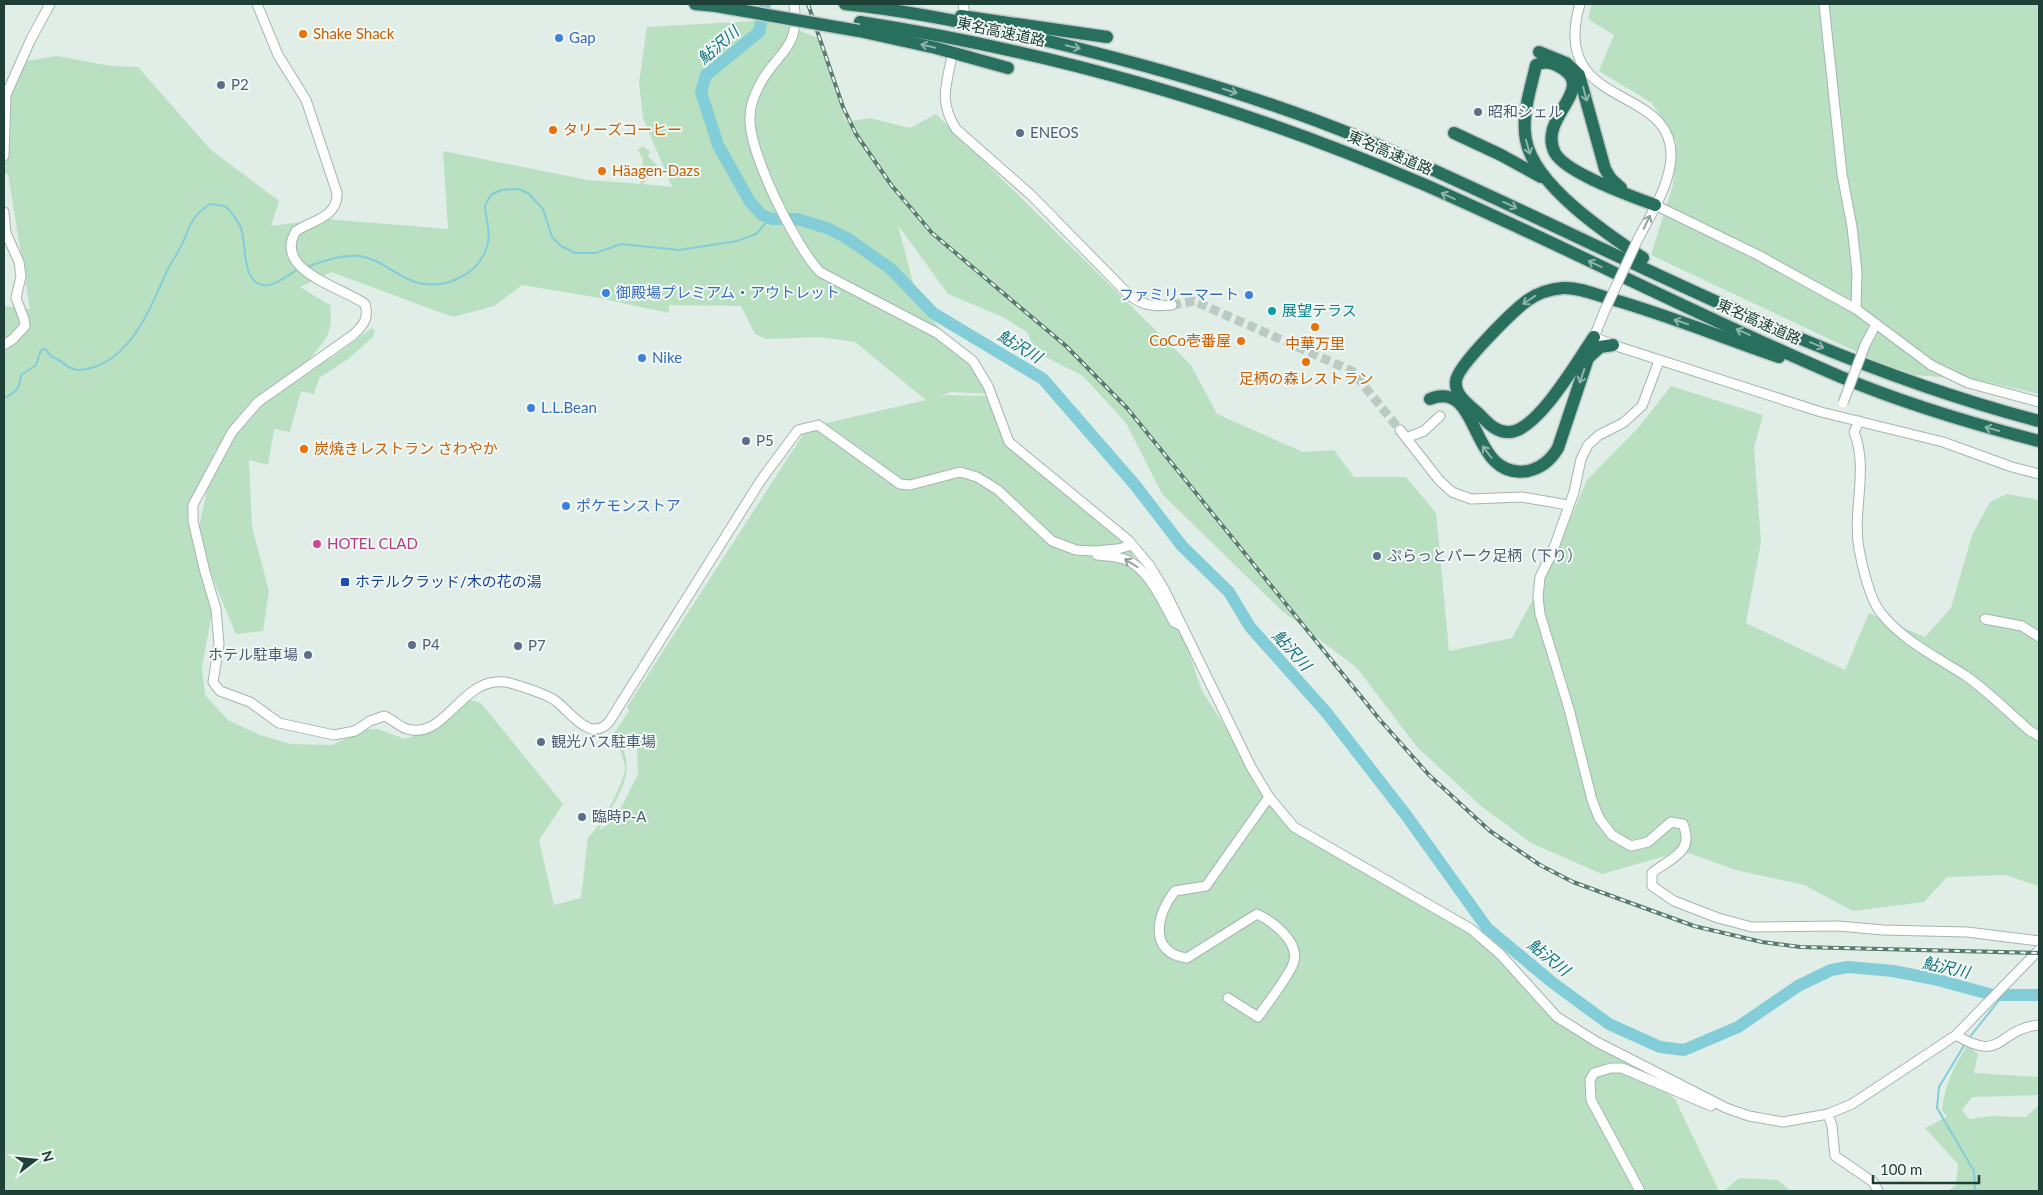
<svg xmlns="http://www.w3.org/2000/svg" width="2043" height="1195" viewBox="0 0 2043 1195" font-family="Lato,'Noto Sans JP',sans-serif">
	<rect width="100%" height="100%" fill="#e1ede7"/>
	<g fill="#b8e0c1" fill-rule="evenodd">
		<path d="M 1592,4 L 2039,4 L 2039,394 L 1977,380 L 1915,375 L 1876,361 L 1651,255 L 1673,185 L 1676,141 L 1652,103 L 1599,71 L 1614,35 L 1588,19 Z"/>
		<path d="M 773,20 L 818,38 L 846,122 L 870,118 L 910,128 L 936,114 L 1191,365 L 1217,414 L 1303,452 L 1334,450 L 1354,477 L 1406,477 L 1436,513 L 1449,651 L 1512,638 L 1548,571 L 1587,480 L 1638,428 L 1671,386 L 1763,415 L 1754,448 L 1761,542 L 1746,623 L 1845,670 L 1869,613 L 1925,637 L 1951,608 L 1972,535 L 1990,502 L 2007,494 L 2039,500 L 2039,886 L 2005,875 L 1947,877 L 1924,902 L 1853,911 L 1804,885 L 1736,870 L 1683,851 L 1602,874 L 1531,843 L 1481,806 L 1417,747 L 1357,668 L 1282,611 L 1162,494 L 1126,423 L 1083,376 L 1036,352 L 1027,332 L 1003,317 L 948,294 L 898,225 L 918,302 L 993,394 L 951,392 L 935,398 L 947,395 L 987,396 L 996,419 L 1037,464 L 1132,545 L 1134,568 L 1164,591 L 1181,629 L 1202,691 L 1251,767 L 1272,807 L 1324,845 L 1480,937 L 1547,1006 L 1675,1099 L 1719,1191 L 4,1191 L 4,306 L 30,309 L 8,174 L 4,173 L 4,91 L 8,90 L 27,61 L 57,56 L 111,66 L 138,67 L 211,150 L 279,201 L 271,226 L 325,219 L 448,229 L 443,151 L 588,180 L 641,184 L 637,173 L 642,168 L 643,160 L 638,150 L 643,146 L 650,152 L 648,156 L 658,166 L 643,184 L 672,187 L 643,118 L 639,82 L 647,27 ZM 331,272 L 453,317 L 494,306 L 522,285 L 594,297 L 669,313 L 669,305 L 741,306 L 755,334 L 766,339 L 819,337 L 855,342 L 926,400 L 818,425 L 804,433 L 627,707 L 629,711 L 613,735 C 617,745 625,758 625,769 C 624,783 599,830 588,837 L 581,898 L 554,905 L 539,840 L 563,804 L 481,703 L 466,699 L 434,728 L 405,739 L 378,729 L 365,729 L 332,745 L 291,744 L 260,735 L 228,720 L 205,695 L 202,667 L 215,596 L 202,553 L 236,634 L 263,631 L 269,591 L 252,527 L 249,460 L 268,465 L 274,429 L 290,432 L 301,391 L 314,394 L 319,378 L 348,359 L 373,337 L 375,331 L 372,328 L 333,357 L 316,365 L 311,357 C 328,338 333,331 330,305 L 300,287 ZM 215,450 L 216,450 L 197,536 L 191,520 ZM 614,736 L 637,746 L 638,774 L 619,812 L 616,807 L 609,824 L 599,830 C 610,807 635,780 624,752 C 622,746 617,741 614,736 Z"/>
		<path d="M 1967,1046 L 1978,1054 L 1974,1073 L 2039,1077 L 2039,1095 L 1972,1097 L 1962,1110 L 1969,1119 L 1992,1116 L 2026,1117 L 2039,1105 L 2039,1191 L 1948,1191 L 1956,1185 L 1958,1164 L 1925,1128 L 1947,1117 L 1942,1110 C 1945,1084 1953,1068 1967,1046 Z"/>
		<path d="M 1739,1178 L 1778,1180 L 1790,1191 L 1724,1191 Z"/>
	</g>
	<g fill="none" stroke-linecap="round" stroke-linejoin="round">
		<g stroke="#83cdd8" stroke-width="2">
			<path d="M 307,267 C 322,261 343,254 360,256 C 383,260 394,275 415,282 C 445,291 481,274 488,243 C 491,230 485,218 485,205 L 491,195 L 501,190 L 519,189 L 529,194 L 543,209 L 552,237 L 561,246 L 575,253 L 596,253 L 621,244 L 679,250 L 737,241 L 756,234 L 770,218"/>
			<path d="M 4,398 C 16,393 20,388 21,375 L 36,365 L 41,350 L 45,349 L 52,357 C 62,359 67,370 78,370 C 128,367 149,311 166,273 C 169,265 175,258 179,250 C 190,230 188,218 210,204 L 225,206 C 232,213 240,222 242,232 C 246,247 242,289 269,285 C 280,283 289,273 300,269"/>
			<path d="M 1969,1038 L 2004,994"/>
			<path d="M 1965,1044 L 1939,1087 L 1937,1108 L 1974,1171 L 1975,1191"/>
		</g>
		<path stroke="#83cdd8" stroke-width="12" d="M 765,4 L 759,32 L 706,75 L 701,92 L 718,145 L 750,202 L 762,215 L 772,219 L 797,219 L 827,228 L 847,238 L 891,269 L 933,313 L 1043,379 L 1135,485 L 1182,546 L 1229,592 L 1250,627 L 1326,712 L 1406,815 L 1487,928 L 1553,983 L 1609,1024 L 1660,1047 L 1684,1050 L 1738,1027 L 1798,986 L 1831,970 L 1848,967 L 1893,971 L 1934,979 L 1993,995 L 2039,995"/>
		<g stroke="#bacac4" stroke-width="9" stroke-dasharray="9 4.5" stroke-linecap="butt">
			<path d="M 952,57 L 962,16"/>
			<path d="M 1172,305 L 1194,301 L 1352,371 L 1400,430"/>
		</g>
		<g stroke="#a3b6ae" stroke-width="11">
			<g id="minor">
				<path d="M 257,4 L 278,55 L 306,100 L 337,193 C 338,217 313,220 296,231 C 272,271 342,287 365,304 C 369,318 364,325 353,335 L 258,402 L 232,432 L 193,505 L 193,521 L 205,572 L 216,609 L 219,644 L 213,682 L 220,691 L 250,702 L 279,723 L 334,735 L 355,731 L 370,721 L 384,716 C 393,719 399,727 407,729 C 447,741 463,671 510,683 C 524,687 540,692 553,699 C 569,709 589,744 609,722 L 761,480 L 798,430 L 818,425 L 900,484 L 910,485 L 960,472 L 977,477 L 998,490 L 1052,541 L 1076,550 L 1094,551 L 1118,549 L 1132,545"/>
				<path d="M 794,4 C 801,51 775,52 758,88 C 754,96 750,108 750,117 C 748,152 796,247 820,272 L 937,333 L 973,361 L 988,386 L 1009,442 L 1128,540 L 1150,566 L 1164,589 L 1251,767 L 1269,797 L 1294,827 L 1471,929 L 1500,954 L 1557,1017 L 1597,1042 L 1726,1108 L 1749,1116 L 1783,1122 L 1828,1114 L 1852,1104 L 1956,1035 L 2039,950"/>
				<path d="M 963,4 L 964,9"/>
				<path d="M 1580,4 C 1547,115 1684,81 1670,166 C 1666,191 1650,216 1638,239"/>
				<path d="M 1824,4 L 1842,174 L 1852,227 L 1857,272 L 1856,309"/>
				<path d="M 951,61 C 945,89 940,103 956,129 L 1031,195 L 1129,295 C 1144,306 1154,307 1172,305"/>
				<path d="M 4,156 L 6,95 L 31,39 L 50,4"/>
				<path d="M 1655,205 L 1758,255 L 1856,309 L 1931,365 L 1968,383 L 2039,402"/>
				<path d="M 4,212 L 6,233 L 19,262 L 21,276 L 16,298 L 24,319 L 25,326 L 13,339 L 4,345"/>
				<path d="M 1605,310 L 1594,337 L 1613,345 L 1821,412 L 1943,442 L 2012,467 L 2039,474"/>
				<path d="M 1865,345 L 1876,324"/>
				<path d="M 1659,361 L 1642,406 L 1623,423 L 1599,435 L 1588,445 L 1581,459 L 1574,492 L 1552,553 L 1540,577 L 1538,597 L 1540,614 L 1569,709 L 1592,800 L 1599,818 L 1612,835 L 1631,846 L 1648,842 L 1671,822 L 1683,824 C 1695,853 1670,858 1652,873 L 1652,886 L 1674,901 L 1718,918 L 1752,927 L 1838,926 L 1883,930 L 1967,932 L 2039,941"/>
				<path d="M 1859,421 L 1854,432 C 1869,469 1852,510 1859,549 C 1862,566 1870,600 1881,613 C 1903,641 1937,657 1966,676 C 1989,692 2009,713 2030,731 L 2039,736"/>
				<path d="M 1400,430 L 1439,480 L 1452,492 L 1471,499 L 1522,497 L 1568,505"/>
				<path d="M 1406,438 L 1424,431 L 1440,416"/>
				<path d="M 1097,555 C 1105,556 1115,556 1124,559 C 1148,567 1162,601 1174,622 L 1180,625"/>
				<path d="M 1985,619 L 2022,626 L 2039,637"/>
				<path d="M 1228,998 L 1258,1017 C 1266,1005 1291,974 1294,961 C 1299,941 1272,921 1257,914 L 1187,958 C 1148,953 1156,914 1175,891 L 1206,886 L 1269,797"/>
				<path d="M 1956,1035 C 2003,1064 1997,1029 2039,1025"/>
				<path d="M 1828,1114 L 1832,1126 L 1835,1156 L 1873,1182 L 1878,1191"/>
				<path d="M 1640,1191 L 1591,1100 L 1590,1080 L 1594,1073 L 1611,1068 L 1622,1068 L 1711,1106"/>
			</g>
		</g>
		<g stroke="#c0cac7" stroke-width="15">
			<g id="highway">
				<path d="M 695,4 L 716,6"/>
				<path d="M 845,4 C 929,13 1014,32 1096,53 C 1186,76 1276,103 1363,139 C 1587,234 1802,360 2039,421"/>
				<path d="M 961,16 L 1107,37"/>
				<path d="M 860,22 C 1054,52 1242,106 1423,184 C 1563,245 1700,317 1841,377 C 1905,404 1973,424 2039,441"/>
				<path d="M 859,31 L 936,48 L 1008,68"/>
				<path d="M 1539,52 L 1566,63 L 1579,75 L 1605,169 L 1611,179 L 1621,188"/>
				<path d="M 1454,133 L 1501,155 L 1541,177"/>
				<path d="M 1643,258 C 1607,234 1534,185 1526,140 C 1521,116 1531,88 1536,65 C 1544,61 1551,62 1558,66 C 1601,88 1536,117 1555,153 C 1566,173 1633,197 1655,205"/>
				<path d="M 1594,337 C 1578,360 1538,430 1510,432 C 1496,433 1488,423 1479,414 C 1469,405 1454,395 1456,381 C 1457,366 1514,310 1528,300 C 1538,293 1551,289 1563,288 C 1579,287 1596,295 1611,299 C 1668,315 1723,338 1779,357"/>
				<path d="M 1430,399 C 1482,378 1468,481 1528,471 C 1541,468 1551,460 1558,448 L 1588,358 L 1600,347 L 1613,345"/>
			</g>
		</g>
		<use href="#minor" stroke="#fff" stroke-width="9"/>
		<use href="#highway" stroke="#286f5e" stroke-width="12"/>
		<g stroke="#5a7b71" stroke-width="4">
			<path id="rail" d="M 808,4 L 843,107 L 856,134 L 892,186 L 932,233 L 1066,346 L 1127,408 L 1380,720 L 1429,775 L 1490,831 L 1540,865 L 1573,882 L 1694,926 L 1762,942 L 1800,947 L 2039,953"/>
		</g>
		<use href="#rail" stroke="#f2f9f5" stroke-width="2" stroke-dasharray="5.5" stroke-linecap="butt"/>
		<g stroke="#a3b6ae" stroke-width="11" stroke-linecap="butt">
			<g id="minor-bridge">
				<path d="M 1605,310 L 1638,239"/>
				<path d="M 1843,403 L 1865,345"/>
			</g>
		</g>
		<g stroke="#c0cac7" stroke-width="15" stroke-linecap="butt">
			<path id="highway-bridge" d="M 716,6 L 859,31"/>
		</g>
		<use href="#minor-bridge" stroke="#fff" stroke-width="9"/>
		<use href="#highway-bridge" stroke="#286f5e" stroke-width="12"/>
	</g>
	<defs><path id="oneway-shaft" d="M-6 0H5M1.5-3L5.5 0L1.5 3" fill="none" stroke-width="1.6" stroke-linecap="round" stroke-linejoin="round" transform="scale(1.25)"/></defs>
	<g stroke="#8db4aa">
		<use href="#oneway-shaft" transform="translate(928 46) rotate(-166)"/>
		<use href="#oneway-shaft" transform="translate(1073 47) rotate(14)"/>
		<use href="#oneway-shaft" transform="translate(1230 91) rotate(18)"/>
		<use href="#oneway-shaft" transform="translate(1585 94) rotate(75)"/>
		<use href="#oneway-shaft" transform="translate(1528 147) rotate(74)"/>
		<use href="#oneway-shaft" transform="translate(1448 196) rotate(-156)"/>
		<use href="#oneway-shaft" transform="translate(1510 205) rotate(25)"/>
		<use href="#oneway-shaft" transform="translate(1595 264) rotate(-155)"/>
		<use href="#oneway-shaft" transform="translate(1529 300) rotate(146)"/>
		<use href="#oneway-shaft" transform="translate(1681 322) rotate(-162)"/>
		<use href="#oneway-shaft" transform="translate(1743 332) rotate(-156)"/>
		<use href="#oneway-shaft" transform="translate(1817 345) rotate(23)"/>
		<use href="#oneway-shaft" transform="translate(1582 376) rotate(109)"/>
		<use href="#oneway-shaft" transform="translate(1992 429) rotate(-164)"/>
		<use href="#oneway-shaft" transform="translate(1487 452) rotate(-128)"/>
	</g>
	<g stroke="#8fa09a">
		<use href="#oneway-shaft" transform="translate(1647 222) rotate(-64)"/>
		<use href="#oneway-shaft" transform="translate(1131 563) rotate(-148)"/>
	</g>
	<g fill="#e8710a" stroke="#f2f9f5" stroke-width="2">
		<circle cx="303" cy="34" r="5"/>
		<circle cx="553" cy="130" r="5"/>
		<circle cx="602" cy="171" r="5"/>
		<circle cx="1315" cy="327" r="5"/>
		<circle cx="1241" cy="341" r="5"/>
		<circle cx="1306" cy="362" r="5"/>
		<circle cx="304" cy="449" r="5"/>
	</g>
	<g fill="#3f7fe0" stroke="#f2f9f5" stroke-width="2">
		<circle cx="559" cy="38" r="5"/>
		<circle cx="606" cy="293" r="5"/>
		<circle cx="1249" cy="295" r="5"/>
		<circle cx="642" cy="358" r="5"/>
		<circle cx="531" cy="408" r="5"/>
		<circle cx="566" cy="506" r="5"/>
	</g>
	<g fill="#5c6f8a" stroke="#f2f9f5" stroke-width="2">
		<circle cx="221" cy="85" r="5"/>
		<circle cx="1478" cy="112" r="5"/>
		<circle cx="1020" cy="133" r="5"/>
		<circle cx="746" cy="441" r="5"/>
		<circle cx="1377" cy="556" r="5"/>
		<circle cx="412" cy="645" r="5"/>
		<circle cx="518" cy="646" r="5"/>
		<circle cx="308" cy="655" r="5"/>
		<circle cx="541" cy="742" r="5"/>
		<circle cx="582" cy="817" r="5"/>
	</g>
	<circle fill="#0f9aa8" stroke="#f2f9f5" stroke-width="2" cx="1272" cy="311" r="5"/>
	<circle fill="#d1479c" stroke="#f2f9f5" stroke-width="2" cx="317" cy="544" r="5"/>
	<rect fill="#1a4fb4" stroke="#f2f9f5" stroke-width="2" x="340" y="577" width="10" height="10" rx="2.5"/>
	<g text-anchor="middle" stroke-width="4" stroke-linejoin="round" paint-order="stroke">
		<g font-size="15" fill="#1f4036" stroke="#f2f9f5">
			<text transform="translate(1001 32) rotate(12)" y="5">東名高速道路</text>
			<text transform="translate(1390 153) rotate(23)" y="5">東名高速道路</text>
			<text transform="translate(1759 322) rotate(24)" y="5">東名高速道路</text>
		</g>
		<g font-size="15" fill="#c56008" stroke="#f2f9f5" text-anchor="start">
			<text x="313" y="39">Shake Shack</text>
			<text x="563" y="135">タリーズコーヒー</text>
			<text x="612" y="176">Häagen-Dazs</text>
			<text x="1231" y="346" text-anchor="end">CoCo壱番屋</text>
			<text x="1315" y="349" text-anchor="middle">中華万里</text>
			<text x="1306" y="384" text-anchor="middle">足柄の森レストラン</text>
			<text x="314" y="454">炭焼きレストラン さわやか</text>
		</g>
		<g font-size="15" fill="#366cbe" stroke="#f2f9f5" text-anchor="start">
			<text x="569" y="43">Gap</text>
			<text x="616" y="298">御殿場プレミアム・アウトレット</text>
			<text x="1239" y="300" text-anchor="end">ファミリーマート</text>
			<text x="652" y="363">Nike</text>
			<text x="541" y="413">L.L.Bean</text>
			<text x="576" y="511">ポケモンストア</text>
		</g>
		<g font-size="15" fill="#4e5e75" stroke="#f2f9f5" text-anchor="start">
			<text x="231" y="90">P2</text>
			<text x="1488" y="117">昭和シェル</text>
			<text x="1030" y="138">ENEOS</text>
			<text x="756" y="446">P5</text>
			<text x="1387" y="561">ぷらっとパーク足柄（下り）</text>
			<text x="422" y="650">P4</text>
			<text x="528" y="651">P7</text>
			<text x="298" y="660" text-anchor="end">ホテル駐車場</text>
			<text x="551" y="747">観光バス駐車場</text>
			<text x="592" y="822">臨時P-A</text>
		</g>
		<g font-size="15" fill="#0d838f" stroke="#f2f9f5" text-anchor="start">
			<text x="1282" y="316">展望テラス</text>
		</g>
		<g font-size="15" fill="#b23c85" stroke="#f2f9f5" text-anchor="start">
			<text x="327" y="549">HOTEL CLAD</text>
		</g>
		<g font-size="15" fill="#164399" stroke="#f2f9f5" text-anchor="start">
			<text x="355" y="587">ホテルクラッド/木の花の湯</text>
		</g>
		<g font-size="16" font-style="italic" fill="#137381" stroke="#f2f9f5">
			<text transform="translate(718 45) rotate(-41)" y="6">鮎沢川</text>
			<text transform="translate(1020 346) rotate(31)" y="6">鮎沢川</text>
			<text transform="translate(1292 650) rotate(48)" y="6">鮎沢川</text>
			<text transform="translate(1549 957) rotate(39)" y="6">鮎沢川</text>
			<text transform="translate(1946 967) rotate(13)" y="6">鮎沢川</text>
		</g>
	</g>
	<rect width="2043" height="1195" fill="none" stroke="#1f4036" stroke-width="10"/>
	<g transform="translate(35 1160) rotate(74)" stroke="#f2f9f5" stroke-width="4" paint-order="stroke">
	<path d="M0-4L9 19L0 12L-9 19Z" fill="#1f4036"/>
	<text y="-8" font-size="14" font-weight="bold" text-anchor="middle" fill="#1f4036">N</text>
	</g>
	<path d="M1873 1175v8h106v-8" fill="none" stroke="#1f4036" stroke-width="2.5"/>
	<text x="1880" y="1175" font-size="15" fill="#1f4036" stroke="#f2f9f5" stroke-width="4" paint-order="stroke">100 m</text>
</svg>
